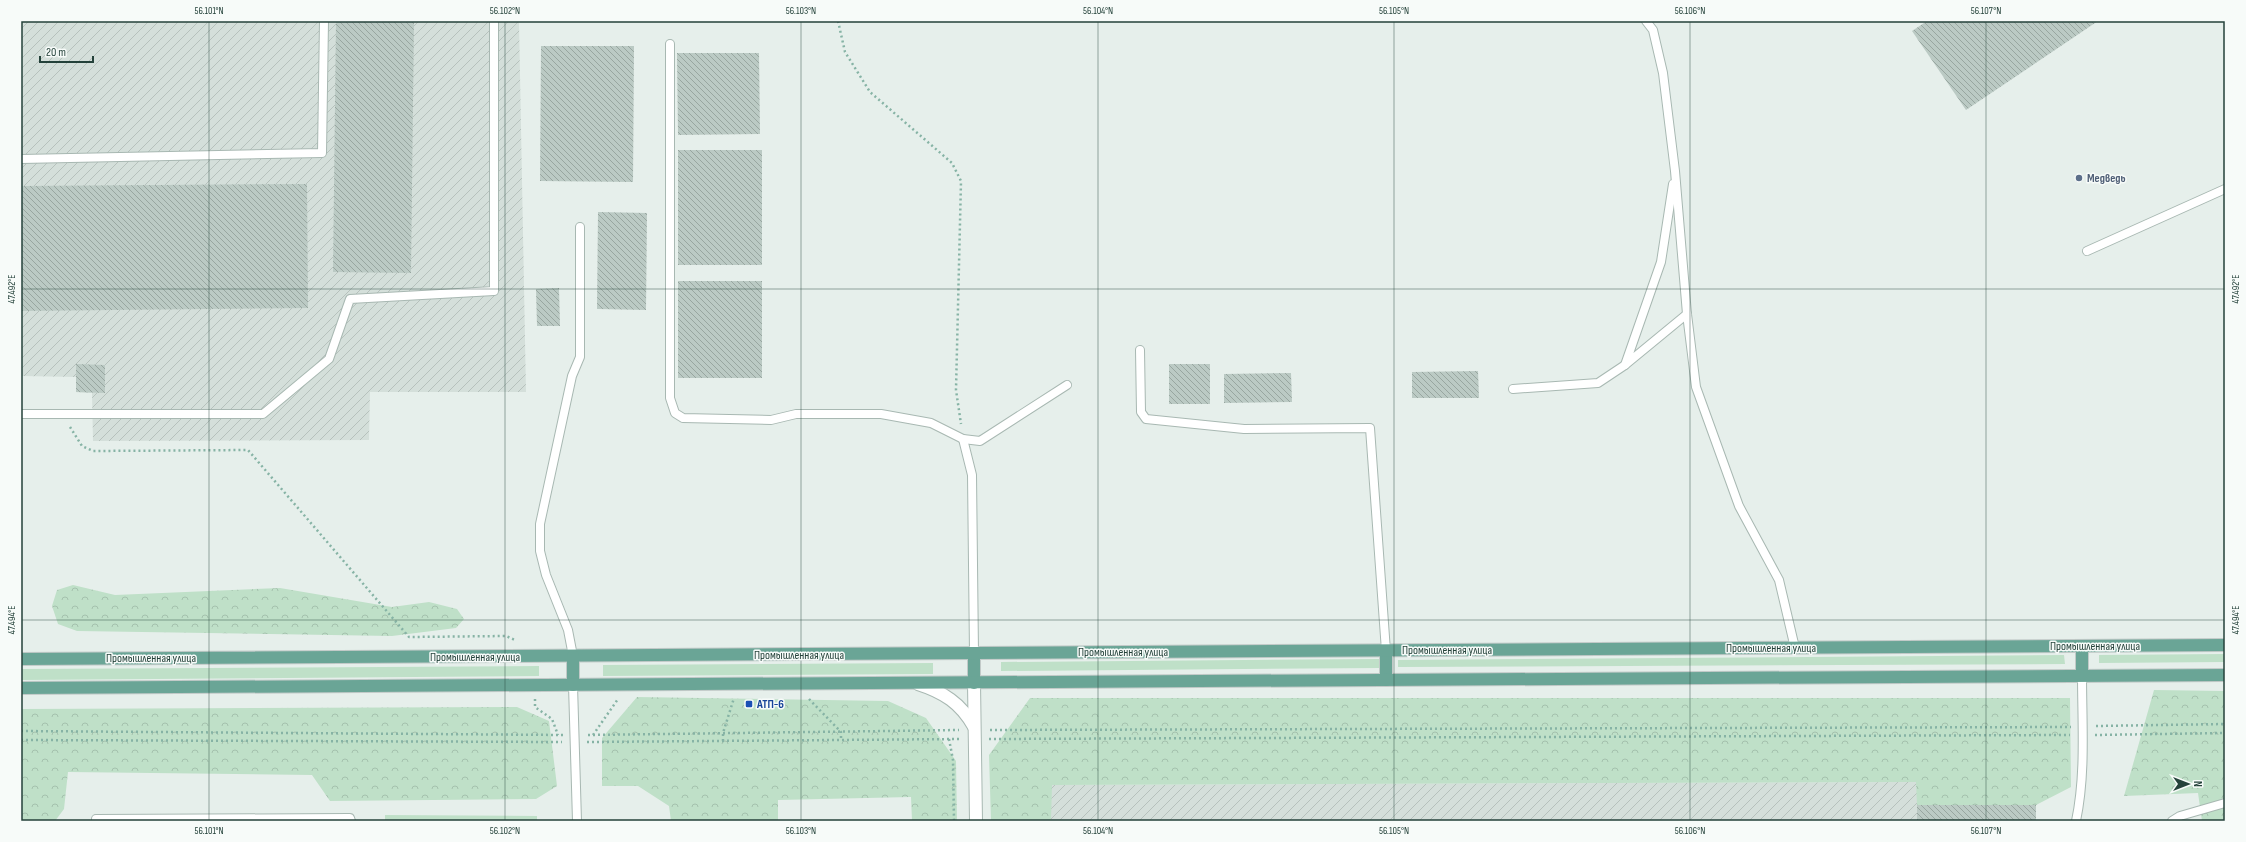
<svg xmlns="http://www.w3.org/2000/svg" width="2246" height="842" viewBox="0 0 2246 842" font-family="'Sofia Sans Condensed',sans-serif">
	<defs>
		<pattern id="industrial-furrows" width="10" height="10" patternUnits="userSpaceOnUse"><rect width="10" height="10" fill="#d4dfda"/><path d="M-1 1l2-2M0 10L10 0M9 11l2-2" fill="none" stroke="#b6c1bc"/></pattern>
		<pattern id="forest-crowns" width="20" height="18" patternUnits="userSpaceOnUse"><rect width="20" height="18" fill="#bfe0c8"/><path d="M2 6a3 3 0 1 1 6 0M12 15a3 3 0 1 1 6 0" fill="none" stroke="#a4c1ad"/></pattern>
		<pattern id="building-back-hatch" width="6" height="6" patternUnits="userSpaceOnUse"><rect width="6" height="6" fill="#bbcac4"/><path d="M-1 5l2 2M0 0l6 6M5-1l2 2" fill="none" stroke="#98a6a0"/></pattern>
	</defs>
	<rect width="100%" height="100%" fill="#e6efeb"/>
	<g fill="url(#industrial-furrows)">
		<path d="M 21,21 L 519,21 L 526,392 L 370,392 L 369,440 L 93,441 L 92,393 L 76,392 L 76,377 L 21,376 Z"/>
		<path d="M 1917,782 L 1917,821 L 1051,821 L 1051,785 Z"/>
	</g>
	<g fill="#bfe0c8">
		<path d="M 2225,654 L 2225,662 L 2099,663 L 2099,655 Z"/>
		<path d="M 2064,655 L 2065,664 L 1398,667 L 1398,660 Z"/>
		<path d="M 1379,659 L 1379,668 L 1001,671 L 1001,662 Z"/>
		<path d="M 933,663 L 933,674 L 603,676 L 603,665 Z"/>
		<path d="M 539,666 L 539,676 L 21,680 L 21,669 Z"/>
		<path d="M 385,815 L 537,816 L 537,821 L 385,821 Z"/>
	</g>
	<g fill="url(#forest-crowns)">
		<path d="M 73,585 L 115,595 L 280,588 L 392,607 L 429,602 L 457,609 L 464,619 L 456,628 L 392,636 L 77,631 L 58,624 L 52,606 L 57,590 Z"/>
		<path d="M 2154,690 L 2225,691 L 2225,821 L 2202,821 L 2198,793 L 2124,796 Z"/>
		<path d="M 637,697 L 888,701 L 926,718 L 956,761 L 957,821 L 912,821 L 911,797 L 778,800 L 778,821 L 671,821 L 669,806 L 638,786 L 602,786 L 602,738 Z"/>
		<path d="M 1030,698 L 2070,698 L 2071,787 L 2036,805 L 1917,805 L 1916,782 L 1052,785 L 1051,821 L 991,821 L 989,755 Z"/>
		<path d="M 517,707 L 549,721 L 557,786 L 536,799 L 330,801 L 312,775 L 68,772 L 64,809 L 55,821 L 21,821 L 21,709 Z"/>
	</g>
	<g fill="url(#building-back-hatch)">
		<path d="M 336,21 L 414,21 L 411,273 L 333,272 Z"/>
		<path d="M 1927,21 L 2098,21 L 1966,110 L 1912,31 Z"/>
		<path d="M 541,46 L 634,46 L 633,182 L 540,181 Z"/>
		<path d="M 677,53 L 759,53 L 760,134 L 678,135 Z"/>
		<rect x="678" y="150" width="84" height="115"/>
		<path d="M 307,184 L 308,308 L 21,311 L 21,186 Z"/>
		<path d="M 598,212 L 647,213 L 646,310 L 597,309 Z"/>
		<rect x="678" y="281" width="84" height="97"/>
		<path d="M 559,288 L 560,326 L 537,326 L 536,289 Z"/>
		<path d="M 76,364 L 105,365 L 105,393 L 76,392 Z"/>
		<rect x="1169" y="364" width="41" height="40"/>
		<path d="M 1478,371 L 1479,398 L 1412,398 L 1412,372 Z"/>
		<path d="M 1291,373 L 1292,402 L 1224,403 L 1224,374 Z"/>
		<rect x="1917" y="805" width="119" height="16"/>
	</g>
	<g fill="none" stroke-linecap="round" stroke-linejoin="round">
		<g stroke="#a8b8b2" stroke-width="10">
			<g id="service">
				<path d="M 1646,21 L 1653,30 L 1663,73 L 1675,171 L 1687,314 L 1696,387 L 1739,506 L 1779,580 L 1795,648"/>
				<path d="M 670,44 L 670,398 L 675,413 L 683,418 L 771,420 L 796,414 L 881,414 L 931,423 L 963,439 L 980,441 L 1067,385"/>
				<path d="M 21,159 L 322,153 L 324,21"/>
				<path d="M 1673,184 L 1661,262 L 1625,365 L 1687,314"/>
				<path d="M 2087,251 L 2225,189"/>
				<path d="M 1140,350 L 1141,412 L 1146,419 L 1244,429 L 1370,428 L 1386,651"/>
				<path d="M 1513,389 L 1598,383 L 1625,365"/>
				<path d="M 21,414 L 263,414 L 329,359 L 350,299 L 494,291 L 494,21"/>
				<path d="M 963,439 L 972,475 L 974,653"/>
				<path d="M 573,656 L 568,630 L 546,575 L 540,551 L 540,524 L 572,376 L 580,357 L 580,227"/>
				<path d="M 573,685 L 577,821"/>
				<path d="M 96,819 L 350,818 L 351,821"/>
				<path d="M 2076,821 C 2086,774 2082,723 2082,675"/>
				<path d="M 2172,821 L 2180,816 L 2225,803"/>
			</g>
		</g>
		<g stroke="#a8b8b2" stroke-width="14">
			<g id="tertiary">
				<path d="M 974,683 L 976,821"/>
				<path d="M 918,684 C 943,692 961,703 974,727"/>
			</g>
		</g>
		<g stroke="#c2cac8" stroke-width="14">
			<g id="primary">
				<path d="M 2082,646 L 2082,675"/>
				<path d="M 1386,651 L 1386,680"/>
				<path d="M 974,653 L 974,683"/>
				<path d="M 21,659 L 2225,645"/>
				<path d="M 573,685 L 573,656"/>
				<path d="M 21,688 L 2225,675"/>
			</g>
		</g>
		<g stroke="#86b3a5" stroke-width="2.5" stroke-dasharray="2 3" stroke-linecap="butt">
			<path d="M 838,21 L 845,52 L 870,92 L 952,163 L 961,181 L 956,390 L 961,424"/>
			<path d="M 70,427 L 82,446 L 93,451 L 248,450 L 409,637 L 506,636 L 515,640"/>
			<path d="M 535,699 L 535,707 L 552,719 L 558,735"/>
			<path d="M 809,699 L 841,732 L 841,740"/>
			<path d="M 2096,726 L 2225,724"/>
			<path d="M 990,730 L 2071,727"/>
			<path d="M 21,731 L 563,735"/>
			<path d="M 588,735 L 959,730"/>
			<path d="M 593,735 L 618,699"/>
			<path d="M 2095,735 L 2225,733"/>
			<path d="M 949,739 L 953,760 L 954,821"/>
			<path d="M 989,739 L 2070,735"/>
			<path d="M 21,740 L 562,742"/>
			<path d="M 723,741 L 723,733 L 734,698"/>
			<path d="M 587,742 L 960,739"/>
		</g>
		<use href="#service" stroke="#fff" stroke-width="8"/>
		<use href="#tertiary" stroke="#fff" stroke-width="12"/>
		<use href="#primary" stroke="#6aa596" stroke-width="12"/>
	</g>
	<path fill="none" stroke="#24423a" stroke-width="1" stroke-opacity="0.45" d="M 209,21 L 209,821M 505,21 L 505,821M 801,21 L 801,821M 1098,21 L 1098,821M 1394,21 L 1394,821M 1690,21 L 1690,821M 1986,21 L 1986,821M 21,289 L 2225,289M 21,620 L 2225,620"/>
	<circle fill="#5c6f8a" stroke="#f7fbf9" stroke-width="1.5" cx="2079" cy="178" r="4"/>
	<rect fill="#1a4fb4" stroke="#f7fbf9" stroke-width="1.5" x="745" y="700" width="8" height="8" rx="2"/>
	<g text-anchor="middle" stroke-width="3" stroke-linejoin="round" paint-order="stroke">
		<g font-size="12" font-weight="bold" fill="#4e5e75" stroke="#f7fbf9" text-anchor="start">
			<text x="2087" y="182">Медведь</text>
		</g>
		<g font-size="12" fill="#24423a" stroke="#f7fbf9">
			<text x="2095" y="650">Промышленная улица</text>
			<text x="1771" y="652">Промышленная улица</text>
			<text x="1447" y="654">Промышленная улица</text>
			<text x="1123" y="656">Промышленная улица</text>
			<text x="799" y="659">Промышленная улица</text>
			<text x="475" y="661">Промышленная улица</text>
			<text x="151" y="662">Промышленная улица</text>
		</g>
		<g font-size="12" font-weight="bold" fill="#164399" stroke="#f7fbf9" text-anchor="start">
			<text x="757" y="708">АТП-6</text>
		</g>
	</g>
	<rect width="2246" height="842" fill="none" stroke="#f7fbf9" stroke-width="44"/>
	<g transform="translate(2188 784) rotate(90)" stroke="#f7fbf9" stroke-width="3" paint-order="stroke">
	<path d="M0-3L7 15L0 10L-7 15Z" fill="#24423a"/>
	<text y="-6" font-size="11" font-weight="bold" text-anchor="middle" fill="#24423a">N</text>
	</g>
	<path d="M40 56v6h53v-6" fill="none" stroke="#24423a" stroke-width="2"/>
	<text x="46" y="56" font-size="12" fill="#24423a" stroke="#f7fbf9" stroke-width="3" paint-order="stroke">20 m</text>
	<rect x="22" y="22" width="2202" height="798" fill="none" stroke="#24423a" stroke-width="1.5"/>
	<g font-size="10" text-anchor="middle" fill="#24423a">
		<text x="209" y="14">56.101°N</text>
		<text x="505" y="14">56.102°N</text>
		<text x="801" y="14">56.103°N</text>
		<text x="1098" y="14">56.104°N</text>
		<text x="1394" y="14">56.105°N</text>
		<text x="1690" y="14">56.106°N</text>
		<text x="1986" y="14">56.107°N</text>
		<text transform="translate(2235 289) rotate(-90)" y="4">47.492°E</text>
		<text transform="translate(11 289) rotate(-90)" y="4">47.492°E</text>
		<text transform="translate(2235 620) rotate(-90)" y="4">47.494°E</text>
		<text transform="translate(11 620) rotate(-90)" y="4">47.494°E</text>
		<text x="209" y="834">56.101°N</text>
		<text x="505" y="834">56.102°N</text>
		<text x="801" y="834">56.103°N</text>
		<text x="1098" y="834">56.104°N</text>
		<text x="1394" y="834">56.105°N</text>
		<text x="1690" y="834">56.106°N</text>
		<text x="1986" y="834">56.107°N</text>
	</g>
</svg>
